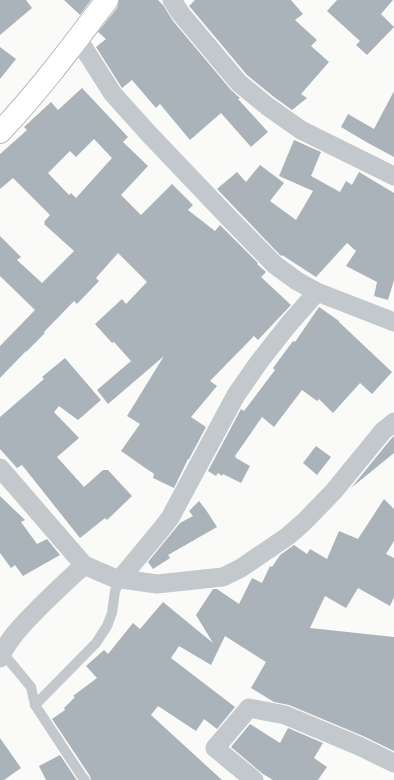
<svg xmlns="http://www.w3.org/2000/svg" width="394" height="780" viewBox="0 0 394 780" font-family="Karla,sans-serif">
	<rect width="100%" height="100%" fill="#fafaf8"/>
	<g fill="#aab3b9" fill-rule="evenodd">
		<path d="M 0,0 L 26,0 L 32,8 L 0,35 Z"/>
		<path d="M 64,0 L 91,0 L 80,15 Z"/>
		<path d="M 119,0 L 158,0 L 163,5 L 173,21 L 231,90 L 240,98 L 238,99 L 268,132 L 251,147 L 221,113 L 190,140 L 160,104 L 156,108 L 132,80 L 122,88 L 96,47 L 106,39 L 98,32 L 117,8 Z"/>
		<path d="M 195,0 L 291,0 L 303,14 L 295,20 L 317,40 L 311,46 L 329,62 L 301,94 L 307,98 L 292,110 L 274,97 L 247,75 L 190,7 L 189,6 Z"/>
		<path d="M 337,0 L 393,0 L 381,14 L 394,27 L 367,55 L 356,45 L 360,41 L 327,11 Z"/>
		<path d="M 0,47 L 16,59 L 0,79 Z"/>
		<path d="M 82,88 L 128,137 L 123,142 L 148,166 L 121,195 L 141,215 L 172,184 L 193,205 L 188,210 L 215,231 L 220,225 L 258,263 L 257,264 L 266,272 L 261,277 L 291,305 L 258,340 L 254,336 L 210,381 L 217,386 L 191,417 L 206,427 L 189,459 L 188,459 L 174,488 L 153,478 L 154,474 L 121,451 L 140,424 L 127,416 L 164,356 L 108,404 L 97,390 L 131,361 L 114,342 L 112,343 L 95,324 L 122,299 L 126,304 L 147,282 L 118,253 L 96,278 L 99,281 L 77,304 L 74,301 L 44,332 L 45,333 L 26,352 L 26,351 L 0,378 L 0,346 L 35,310 L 0,276 L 0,236 L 21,257 L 17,260 L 42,283 L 74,251 L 44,224 L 45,223 L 44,222 L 50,215 L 13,178 L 0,189 L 0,154 L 27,130 L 24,127 L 51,102 L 58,110 ZM 94,139 L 112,158 L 76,198 L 71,193 L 69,195 L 48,173 L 70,151 L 76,157 Z"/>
		<path d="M 394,91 L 394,157 L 368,143 L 341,127 L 348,114 L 374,129 Z"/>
		<path d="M 294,140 L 321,152 L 311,176 L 340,192 L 346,181 L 352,185 L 359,172 L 394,193 L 394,280 L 388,300 L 374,296 L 377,282 L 346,266 L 356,251 L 347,243 L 316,277 L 282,255 L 281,256 L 217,189 L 237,172 L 246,182 L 260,165 L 284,183 L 270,201 L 296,220 L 313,191 L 279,176 Z"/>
		<path d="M 319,307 L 339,321 L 339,322 L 392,372 L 372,394 L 360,383 L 333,413 L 319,399 L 317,401 L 302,390 L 274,427 L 262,417 L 235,456 L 236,458 L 250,466 L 241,483 L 223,474 L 222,476 L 218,473 L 216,476 L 208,471 L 241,409 L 244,411 L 275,370 L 273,368 L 293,341 L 295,342 Z"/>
		<path d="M 65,358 L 101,400 L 78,420 L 59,406 L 54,412 L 79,438 L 57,457 L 84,487 L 103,470 L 108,470 L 132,496 L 107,520 L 105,518 L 80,538 L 22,465 L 17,468 L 0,449 L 0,417 L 44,379 L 42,377 Z"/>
		<path d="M 394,436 L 394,453 L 351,488 L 391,439 Z"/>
		<path d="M 316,446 L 331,457 L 317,475 L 303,463 Z"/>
		<path d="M 0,496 L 25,520 L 21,522 L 37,544 L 47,539 L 60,555 L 23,576 L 15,565 L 11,568 L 0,553 Z"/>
		<path d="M 384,499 L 394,509 L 394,541 L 386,554 L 394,558 L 394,597 L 390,606 L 358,588 L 346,608 L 325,596 L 310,628 L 394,637 L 394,751 L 363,736 L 289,705 L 274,702 L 251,688 L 266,662 L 225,636 L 211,665 L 179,646 L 171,658 L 235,707 L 217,729 L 204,719 L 196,731 L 158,706 L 151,715 L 222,780 L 91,780 L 90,776 L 52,719 L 65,710 L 64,708 L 75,697 L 73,696 L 97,678 L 86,666 L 104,650 L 108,654 L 133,623 L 140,629 L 163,602 L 213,643 L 196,615 L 213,589 L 217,589 L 239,604 L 252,578 L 262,583 L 270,566 L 272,567 L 280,555 L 294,545 L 307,554 L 310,549 L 327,559 L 339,531 L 358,539 Z"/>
		<path d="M 199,501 L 206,510 L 217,527 L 168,555 L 170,558 L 153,569 L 148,562 L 180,523 L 193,516 L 189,511 Z"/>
		<path d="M 250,724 L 280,743 L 288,728 L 323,743 L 314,758 L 327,767 L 318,780 L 273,780 L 263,774 L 231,747 Z"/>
		<path d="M 0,738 L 21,768 L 4,780 L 0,780 Z"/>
		<path d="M 60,755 L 76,779 L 77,780 L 46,780 L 39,766 Z"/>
	</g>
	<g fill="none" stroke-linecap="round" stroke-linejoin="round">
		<g stroke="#b3babf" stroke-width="24">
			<path id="secondary" d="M 0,132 C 39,91 73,45 107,0"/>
		</g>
		<g stroke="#c3c8cc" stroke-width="10">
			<path d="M 2,652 L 31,687 L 35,705 L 81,775 L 85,780"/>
			<path d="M 35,705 L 96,643 L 107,626 L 112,613 L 115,591 L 120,579"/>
		</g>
		<g stroke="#c3c8cc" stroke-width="19">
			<path d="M 172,0 L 181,14 L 239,83 L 267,106 L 301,130 L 394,176"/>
			<path d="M 78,39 L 113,94 L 149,134 L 229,218 L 275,265 L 297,281 L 317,292 L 394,322"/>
			<path d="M 0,468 L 84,565 L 114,578 L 157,584 L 223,577 L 241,568 L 288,536 L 304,522 L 334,491 L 383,431 L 394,422"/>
			<path d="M 120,579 L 159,532 L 170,518 L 236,395 L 259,362 L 288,325 L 317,292"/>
			<path d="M 0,658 C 7,641 20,627 33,614 C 49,597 67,581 84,565"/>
			<path d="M 254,780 L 215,748 L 249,708 L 285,715 L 359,746 L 394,763"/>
		</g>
		<use href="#secondary" stroke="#fff" stroke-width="22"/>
	</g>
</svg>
